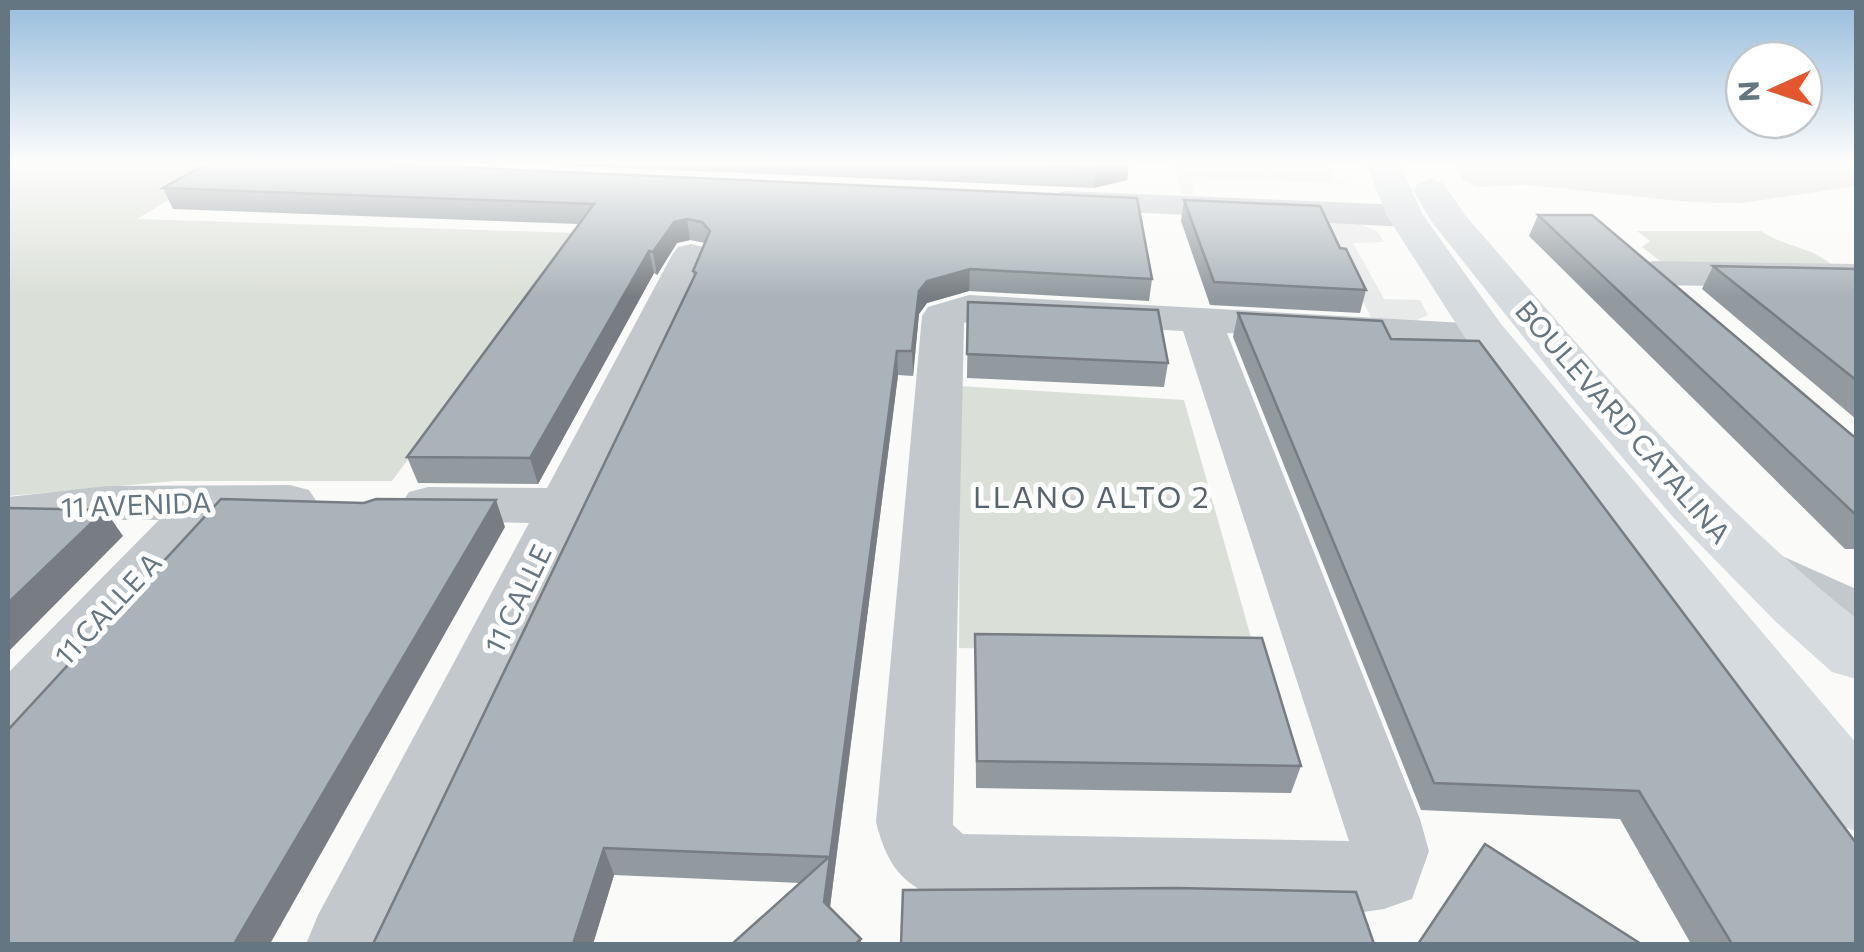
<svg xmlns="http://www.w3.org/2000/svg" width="1864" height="952" viewBox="0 0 1864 952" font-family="Commissioner,sans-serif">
	<rect width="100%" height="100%" fill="#fafaf8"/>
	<g fill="#e8e9e9">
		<path d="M 1173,164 L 1342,164 L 1328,165 L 1333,181 L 1356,184 L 1191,177 L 1194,195 L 1182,194 Z"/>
		<path d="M 1322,222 L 1359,223 L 1378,232 L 1384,242 L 1353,243 L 1384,299 L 1420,300 L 1428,315 L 1415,321 L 1373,321 Z"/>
	</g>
	<g fill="#dadfd7">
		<path d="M 8,164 L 187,164 L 211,175 L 137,219 L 576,233 L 392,481 L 175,481 L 8,496 Z"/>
		<path d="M 1455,164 L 1856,164 L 1856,186 L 1742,203 L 1690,202 L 1528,185 L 1476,187 L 1462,179 Z"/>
		<path d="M 1637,231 L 1761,231 C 1784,247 1813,247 1833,266 L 1664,264 L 1642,247 L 1650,241 Z"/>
		<path d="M 960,386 L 1184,400 L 1256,655 L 959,648 Z"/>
	</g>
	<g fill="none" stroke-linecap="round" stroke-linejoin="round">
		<g fill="#c3c8cc" fill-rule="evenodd">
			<path d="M 1066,191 L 1405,205 L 1417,209 L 1423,216 L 1417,223 L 1405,227 L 1054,208 L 1049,201 L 1054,194 Z"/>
			<path d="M 691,244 L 704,247 L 710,255 L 391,944 L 306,944 L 318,915 L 529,523 L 428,521 L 409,516 L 401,504 L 409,492 L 428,487 L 547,488 L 672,255 L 678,247 Z"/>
			<path d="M 1653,261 L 1856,264 L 1856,288 L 1653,285 L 1639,281 L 1633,273 L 1639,265 Z"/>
			<path d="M 969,295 L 1500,325 L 1507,334 L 1500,343 L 1485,347 L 1227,333 L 1420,819 L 1429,851 L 1412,899 L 1384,909 L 1343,915 L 956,906 C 908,888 889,874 876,822 L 922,316 L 928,307 ZM 973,320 L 1183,331 L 1349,841 L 963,834 L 953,825 L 964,323 Z"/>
			<path d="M 290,485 L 309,490 L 317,502 L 309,514 L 290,519 L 222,520 L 32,735 L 8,743 L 8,673 L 159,520 L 107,520 L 8,533 L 8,497 L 107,486 Z"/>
			<path d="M 1782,556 L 1856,589 L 1856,637 C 1824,629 1770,607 1752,577 L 1761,562 Z"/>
		</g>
		<g fill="#d6dbdf" fill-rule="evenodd">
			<path d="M 1366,164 L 1400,164 L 1423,215 L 1501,324 L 1856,743 L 1856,831 L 1829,822 L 1469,344 L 1387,216 Z"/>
			<path d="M 1431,179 L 1443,183 L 1465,215 C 1588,356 1708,501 1856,618 L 1856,679 L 1832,672 L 1776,622 L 1672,516 L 1576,403 L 1431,221 L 1413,190 L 1419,183 Z"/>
		</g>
	</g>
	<g fill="#929a9f">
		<path d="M 386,164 L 1152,279 L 1149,301 L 969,291 L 927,303 L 919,314 L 913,376 L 898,375 L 830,908 L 861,939 L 861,944 L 732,944 L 800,883 L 614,875 L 593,944 L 373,944 L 694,278 L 693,271 L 705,243 L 690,240 L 677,243 L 657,275 L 654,273 L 538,484 L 418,483 L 407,457 L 579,224 L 173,209 L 163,188 Z"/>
		<path d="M 530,164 L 1129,164 L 1127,180 L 1094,188 Z"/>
		<path d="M 1184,200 L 1340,248 L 1366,290 L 1360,313 L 1210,305 L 1181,221 Z"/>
		<path d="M 1538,215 L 1856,437 L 1856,549 L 1845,549 L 1529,236 Z"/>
		<path d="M 1713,266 L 1856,269 L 1856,419 L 1702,289 Z"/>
		<path d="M 968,302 L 1168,363 L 1164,387 L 967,378 Z"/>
		<path d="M 1238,313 L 1391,339 L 1856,944 L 1691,944 L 1620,819 L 1421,810 L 1233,337 Z"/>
		<path d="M 975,634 L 1301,766 L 1291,793 L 976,788 Z"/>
	</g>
	<g fill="#777d82">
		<path d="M 1114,164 L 1129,164 L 1127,180 L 1094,188 L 1096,168 Z"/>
		<path d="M 687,219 L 690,240 L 677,243 L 657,275 L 653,252 L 674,222 Z"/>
		<path d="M 649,251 L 654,273 L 538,484 L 530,458 Z"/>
		<path d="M 970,269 L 969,291 L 927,303 L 919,314 L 913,376 L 912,351 L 919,291 L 927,281 Z"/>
		<path d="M 897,351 L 898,375 L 827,929 L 824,902 Z"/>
		<path d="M 496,500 L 505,527 L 270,944 L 234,944 Z"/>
		<path d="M 105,510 L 123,536 L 8,652 L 8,603 Z"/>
		<path d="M 604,848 L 614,875 L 593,944 L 573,944 Z"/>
	</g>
	<g fill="#aab3b9" stroke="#777d82" stroke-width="2.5">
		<path d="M 206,164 L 386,164 L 1137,198 L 1152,279 L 970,269 L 927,281 L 919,291 L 912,351 L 897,351 L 824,902 L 861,939 L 855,944 L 732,944 L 829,857 L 604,848 L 573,944 L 373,944 L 696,273 L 693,271 L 710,231 L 702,222 L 687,219 L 674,222 L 653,252 L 649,251 L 530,458 L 407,457 L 594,204 L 163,188 Z"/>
		<path d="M 995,164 L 1114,164 L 1096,168 Z"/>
		<path d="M 1184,200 L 1320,206 L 1340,248 L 1346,249 L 1366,290 L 1214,282 Z"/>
		<path d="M 1538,215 L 1592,215 L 1853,436 L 1856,437 L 1856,515 Z"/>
		<path d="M 1713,266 L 1856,269 L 1856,380 Z"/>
		<path d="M 968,302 L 1158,310 L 1168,363 L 967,354 Z"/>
		<path d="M 1238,313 L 1382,321 L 1391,339 L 1479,341 L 1856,843 L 1856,944 L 1732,944 L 1639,791 L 1434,783 Z"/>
		<path d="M 221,499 L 364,503 L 376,499 L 496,500 L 234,944 L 8,944 L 8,730 Z"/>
		<path d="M 8,508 L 105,510 L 8,603 Z"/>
		<path d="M 975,634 L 1262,638 L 1301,766 L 977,761 Z"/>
		<path d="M 1485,844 L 1641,944 L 1418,944 Z"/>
		<path d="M 1177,888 L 1356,892 L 1374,944 L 901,944 L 903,890 Z"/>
	</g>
	<linearGradient id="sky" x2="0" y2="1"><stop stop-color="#96bcdc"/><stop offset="0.55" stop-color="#fdfdfc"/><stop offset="1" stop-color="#fdfdfc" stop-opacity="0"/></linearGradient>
	<rect width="1864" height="297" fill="url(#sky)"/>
	<g text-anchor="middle" stroke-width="10" stroke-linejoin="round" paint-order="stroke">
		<g font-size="28" fill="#657683" stroke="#fff">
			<text transform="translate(1623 422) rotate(49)" y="10">BOULEVARD CATALINA</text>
			<text transform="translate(136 505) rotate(-2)" y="10">11 AVENIDA</text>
			<text transform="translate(518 599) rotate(-64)" y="10">11 CALLE</text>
			<text transform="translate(108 609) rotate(-47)" y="10">11 CALLE A</text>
		</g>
		<g font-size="30" letter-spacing="2.5" fill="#57646e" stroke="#fff">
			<text x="1092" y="508">LLANO ALTO 2</text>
		</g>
	</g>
	<rect width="1864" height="952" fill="none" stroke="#657683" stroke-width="20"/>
	<g transform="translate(1774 90) rotate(267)"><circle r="48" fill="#ffffff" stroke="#c1c8cd" stroke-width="2.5"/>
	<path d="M0-8L18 38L0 25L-18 38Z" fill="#e4572e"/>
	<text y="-15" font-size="28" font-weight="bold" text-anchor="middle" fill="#657683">N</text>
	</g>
</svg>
